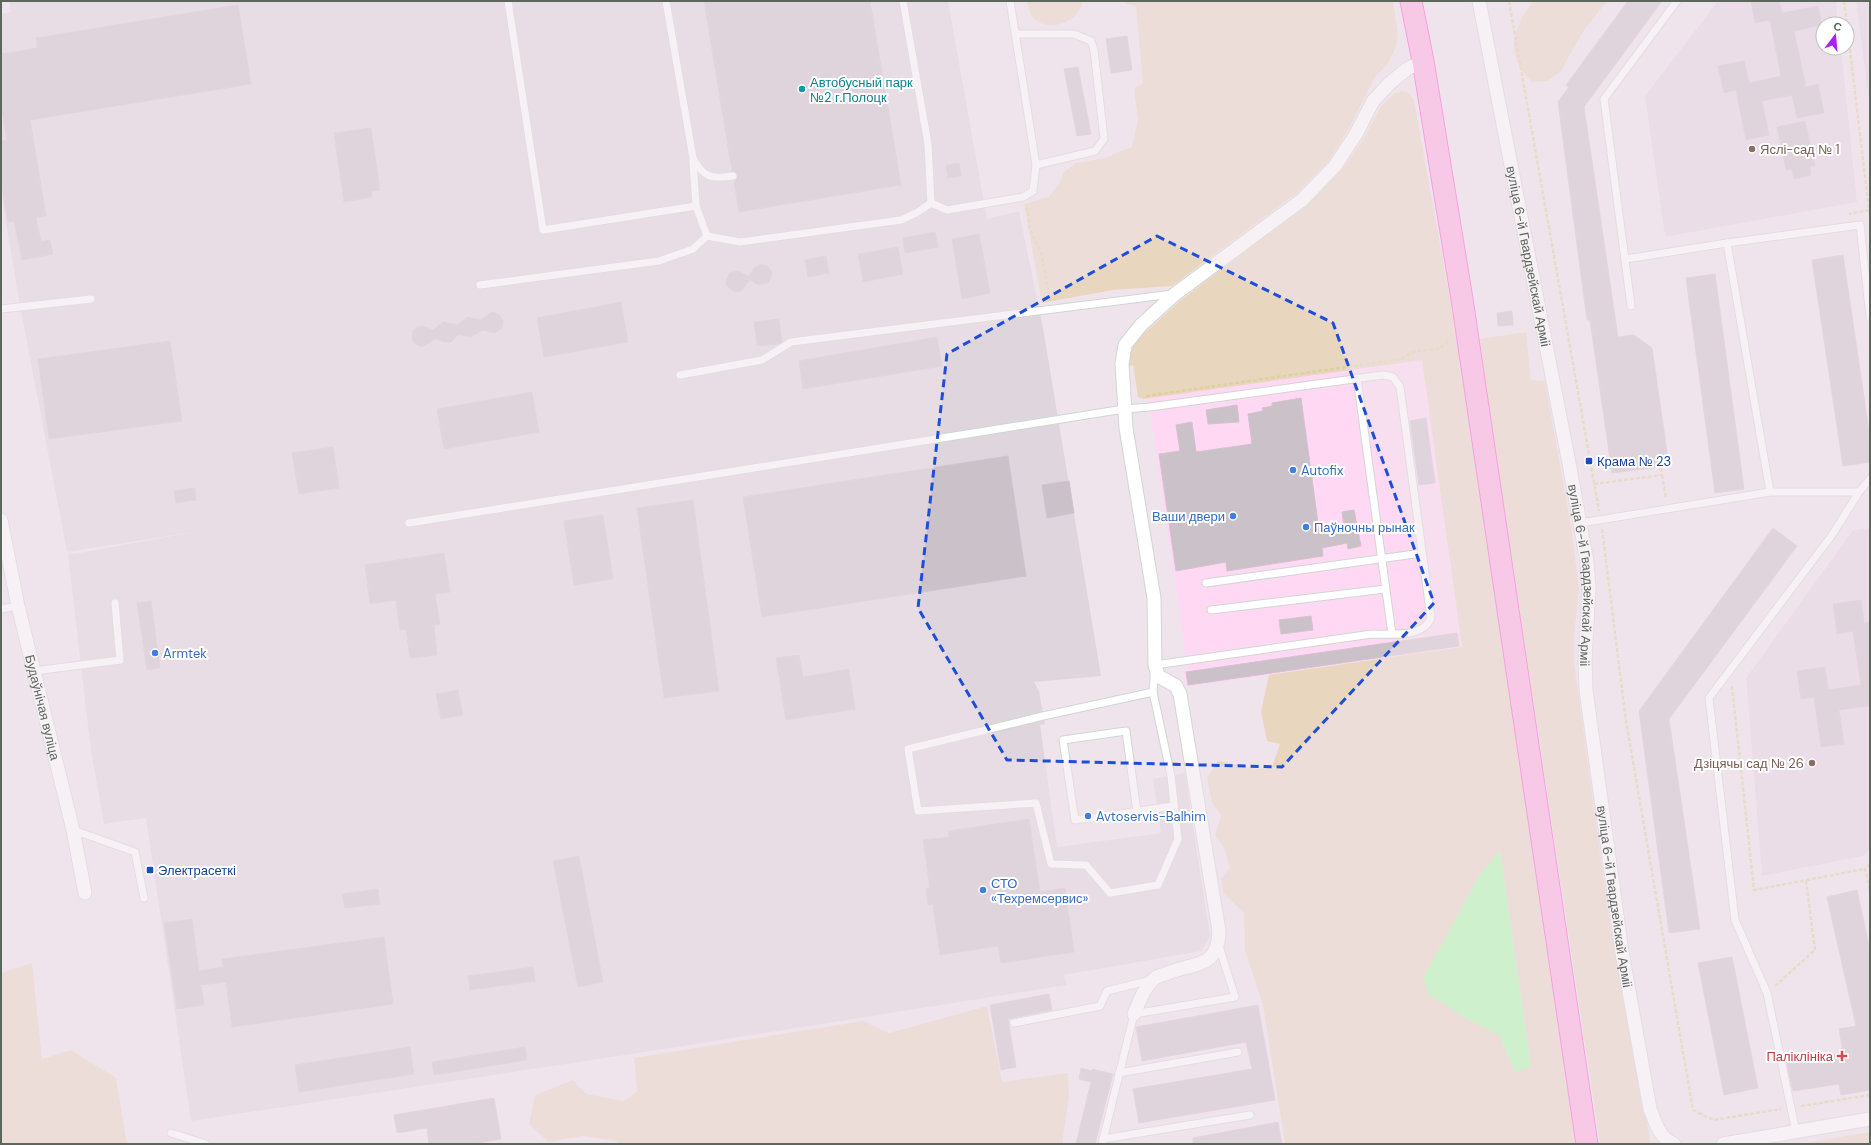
<svg xmlns="http://www.w3.org/2000/svg" width="1871" height="1145" viewBox="0 0 1871 1145" font-family="'DM Sans',sans-serif">
	<rect width="100%" height="100%" fill="#f0e4ec"/>
	<path fill="#ffd9f3" d="M 1422,359 L 1462,647 L 1186,687 L 1184,672 L 1188,671 L 1148,398 Z"/>
	<path fill="#ded6dc" d="M 9,1 L 948,1 L 987,219 L 1019,211 L 1043,328 L 1101,676 L 1034,682 L 1039,691 L 1045,724 L 1040,725 L 1057,847 L 1161,833 L 1153,779 L 1185,773 L 1210,936 L 1201,951 L 1064,975 L 1067,985 L 632,1054 L 191,1121 L 146,818 L 104,824 L 91,751 L 68,555 L 194,532 L 67,552 L 20,306 L 1,193 L 1,14 L 11,12 Z"/>
	<g fill="#e5d6e1">
		<path d="M 1718,1 L 1836,1 L 1838,24 L 1823,24 L 1823,48 L 1841,48 L 1857,202 L 1665,237 L 1645,96 Z"/>
		<path d="M 1856,1 L 1870,1 L 1870,109 Z"/>
		<path d="M 1870,528 L 1870,849 L 1863,856 L 1762,876 L 1746,678 L 1853,530 Z"/>
	</g>
	<g fill="#e9d6be" fill-rule="evenodd">
		<path d="M 1027,1 L 1083,1 C 1082,5 1080,9 1078,12 C 1069,26 1042,31 1032,16 C 1029,12 1028,5 1027,1 Z"/>
		<path d="M 1125,1 L 1393,1 L 1398,34 L 1396,47 L 1389,62 L 1375,77 L 1348,130 L 1329,161 L 1297,193 L 1172,286 L 1113,290 L 1042,303 L 1024,204 L 1049,197 L 1060,182 L 1064,172 L 1076,163 L 1105,158 L 1132,147 L 1138,119 L 1134,89 L 1143,83 L 1136,6 L 1126,4 Z"/>
		<path d="M 1533,1 L 1607,1 L 1584,30 L 1560,72 L 1547,81 L 1532,82 C 1504,55 1512,30 1533,1 Z"/>
		<path d="M 1402,91 L 1409,93 L 1414,100 L 1454,322 L 1503,641 L 1576,1144 L 1285,1144 L 1263,1005 L 1245,950 L 1244,913 L 1223,893 L 1221,879 L 1230,868 L 1224,847 L 1215,835 L 1221,816 L 1212,802 L 1207,777 L 1218,761 L 1257,769 L 1272,767 L 1280,744 L 1267,741 L 1261,712 L 1269,675 L 1462,647 L 1422,360 L 1143,399 L 1138,397 L 1133,365 L 1127,367 L 1130,349 L 1142,335 L 1181,300 L 1306,205 L 1341,171 L 1364,138 L 1381,106 L 1395,93 ZM 1500,850 L 1531,1067 L 1515,1072 L 1499,1035 L 1462,1016 L 1423,978 L 1479,876 Z"/>
		<path d="M 1526,332 L 1531,380 L 1545,381 L 1571,526 L 1579,589 L 1574,637 L 1574,662 L 1609,918 L 1651,1144 L 1600,1144 L 1479,339 Z"/>
		<path d="M 32,963 L 42,1059 L 71,1050 L 116,1078 L 127,1144 L 1,1144 L 1,973 Z"/>
		<path d="M 987,1006 L 1002,1082 L 1068,1073 L 1069,1096 L 1062,1144 L 617,1144 L 617,1141 L 583,1136 L 549,1142 L 529,1125 L 535,1095 L 573,1080 L 586,1094 L 624,1101 L 637,1091 L 634,1058 L 863,1021 L 889,1033 Z"/>
		<path d="M 1870,1132 L 1870,1144 L 1801,1144 Z"/>
	</g>
	<path fill="#a5ffa4" d="M 1500,850 L 1531,1067 L 1515,1072 L 1499,1035 L 1462,1016 L 1429,994 L 1423,978 L 1479,876 Z"/>
	<g fill="#cbc1c8" stroke="#d5c1d0">
		<path d="M 704,1 L 870,1 L 901,185 L 739,212 L 734,181 L 737,178 L 738,175 L 732,171 Z"/>
		<path d="M 1628,1 L 1662,1 L 1584,107 L 1618,337 L 1634,335 L 1652,348 L 1669,466 L 1612,473 L 1590,320 L 1587,320 L 1558,102 L 1569,87 L 1566,85 Z"/>
		<path d="M 1751,1 L 1779,1 L 1782,13 L 1818,6 L 1822,25 L 1794,31 L 1806,87 L 1818,84 L 1824,113 L 1797,118 L 1792,95 L 1762,101 L 1769,135 L 1746,140 L 1736,90 L 1724,93 L 1718,66 L 1744,61 L 1749,83 L 1781,76 L 1770,20 L 1755,23 Z"/>
		<path d="M 238,5 L 251,84 L 30,120 L 46,216 L 36,218 L 41,242 L 50,240 L 53,254 L 22,260 L 14,221 L 8,222 L 1,179 L 1,141 L 7,140 L 1,105 L 1,54 L 37,48 L 36,38 Z"/>
		<path d="M 1127,36 L 1132,70 L 1111,73 L 1106,39 Z"/>
		<path d="M 1078,67 L 1091,134 L 1077,136 L 1064,69 Z"/>
		<path d="M 1805,121 L 1815,166 L 1810,166 L 1811,175 L 1794,179 L 1792,169 L 1786,170 L 1777,127 Z"/>
		<path d="M 371,128 L 380,190 L 372,191 L 372,197 L 344,202 L 334,133 Z"/>
		<path d="M 959,163 L 961,176 L 948,178 L 946,165 Z"/>
		<path d="M 935,232 L 938,247 L 905,253 L 903,238 Z"/>
		<path d="M 979,234 L 990,293 L 962,299 L 952,239 Z"/>
		<path d="M 898,247 L 903,274 L 863,282 L 858,254 Z"/>
		<path d="M 1843,255 L 1870,438 L 1870,462 L 1843,466 L 1812,260 Z"/>
		<path d="M 826,256 L 829,273 L 808,277 L 805,260 Z"/>
		<path d="M 761,264 L 767,266 L 772,272 L 771,278 L 768,283 L 758,285 L 750,280 L 742,290 L 737,292 L 733,291 L 727,286 L 726,280 L 730,273 L 738,271 L 749,276 L 754,268 Z"/>
		<path d="M 1715,274 L 1744,489 L 1715,493 L 1686,278 Z"/>
		<path d="M 621,302 L 628,342 L 544,357 L 537,318 Z"/>
		<path d="M 1512,311 L 1513,325 L 1498,326 L 1497,313 Z"/>
		<path d="M 492,312 L 498,314 L 503,320 L 502,328 L 495,333 L 483,330 L 470,337 L 459,334 L 451,342 L 444,342 L 435,339 L 422,347 L 415,344 L 412,339 L 413,331 L 417,327 L 423,326 L 433,330 L 443,322 L 457,325 L 467,317 L 480,320 Z"/>
		<path d="M 779,319 L 782,342 L 778,344 L 757,346 L 754,322 Z"/>
		<path d="M 937,337 L 942,366 L 803,389 L 799,361 Z"/>
		<path d="M 170,341 L 182,421 L 49,439 L 38,359 Z"/>
		<path d="M 532,392 L 539,432 L 444,449 L 437,409 Z"/>
		<path d="M 1301,398 L 1319,530 L 1344,525 L 1342,512 L 1354,510 L 1361,546 L 1348,549 L 1347,543 L 1322,548 L 1323,556 L 1227,571 L 1226,562 L 1176,571 L 1159,454 L 1180,451 L 1176,425 L 1192,422 L 1196,452 L 1252,444 L 1248,414 L 1263,411 L 1262,408 L 1272,406 L 1272,403 Z"/>
		<path d="M 1237,405 L 1239,422 L 1208,424 L 1206,410 Z"/>
		<path d="M 1426,418 L 1435,483 L 1419,485 L 1410,421 Z"/>
		<path d="M 333,447 L 339,488 L 299,494 L 292,453 Z"/>
		<path d="M 1008,456 L 1026,576 L 762,617 L 743,497 Z"/>
		<path d="M 1069,481 L 1074,513 L 1047,518 L 1042,485 Z"/>
		<path d="M 195,488 L 196,500 L 176,503 L 174,491 Z"/>
		<path d="M 693,500 L 719,691 L 664,698 L 637,508 Z"/>
		<path d="M 603,515 L 613,579 L 574,585 L 564,521 Z"/>
		<path d="M 1773,528 L 1797,546 L 1669,719 L 1700,929 L 1669,933 L 1639,711 Z"/>
		<path d="M 444,553 L 450,592 L 435,594 L 440,624 L 434,625 L 437,655 L 410,658 L 406,629 L 400,630 L 396,600 L 370,604 L 365,565 Z"/>
		<path d="M 1861,600 L 1864,623 L 1870,622 L 1870,706 L 1839,710 L 1844,744 L 1821,747 L 1814,697 L 1801,699 L 1797,671 L 1825,667 L 1828,690 L 1861,685 L 1853,631 L 1837,634 L 1833,604 Z"/>
		<path d="M 151,601 L 160,668 L 147,670 L 137,603 Z"/>
		<path d="M 1311,616 L 1313,630 L 1281,634 L 1279,620 Z"/>
		<path d="M 1457,633 L 1459,646 L 1188,685 L 1186,672 Z"/>
		<path d="M 799,655 L 803,677 L 849,669 L 855,709 L 786,720 L 776,658 Z"/>
		<path d="M 458,690 L 463,715 L 441,719 L 436,694 Z"/>
		<path d="M 1029,819 L 1040,892 L 1065,888 L 1074,952 L 1001,963 L 998,946 L 940,955 L 933,904 L 928,905 L 926,888 L 930,888 L 923,840 L 949,837 L 948,831 Z"/>
		<path d="M 579,856 L 603,982 L 578,987 L 553,861 Z"/>
		<path d="M 378,889 L 380,904 L 345,908 L 342,894 Z"/>
		<path d="M 1857,890 L 1870,950 L 1870,1090 L 1841,1095 L 1839,1084 L 1793,1091 L 1786,1061 L 1843,1052 L 1839,1029 L 1856,1026 L 1827,897 Z"/>
		<path d="M 192,919 L 199,971 L 223,967 L 222,959 L 384,937 L 393,1004 L 232,1027 L 226,982 L 201,985 L 204,1005 L 177,1009 L 164,923 Z"/>
		<path d="M 1732,957 L 1758,1088 L 1724,1095 L 1698,963 Z"/>
		<path d="M 533,967 L 535,981 L 470,990 L 468,976 Z"/>
		<path d="M 1049,994 L 1052,1010 L 1008,1019 L 1016,1067 L 1001,1070 L 990,1005 Z"/>
		<path d="M 1258,1005 L 1275,1100 L 1139,1123 L 1133,1089 L 1252,1069 L 1246,1042 L 1142,1061 L 1136,1027 Z"/>
		<path d="M 410,1047 L 414,1074 L 299,1092 L 295,1065 Z"/>
		<path d="M 525,1047 L 527,1060 L 434,1075 L 432,1062 Z"/>
		<path d="M 1081,1068 L 1092,1071 L 1092,1069 L 1113,1074 L 1095,1144 L 1076,1144 L 1091,1082 L 1079,1079 Z"/>
		<path d="M 494,1098 L 501,1139 L 472,1144 L 429,1144 L 427,1128 L 397,1133 L 394,1115 Z"/>
		<path d="M 1278,1122 L 1282,1144 L 1193,1144 L 1193,1138 Z"/>
	</g>
	<g fill="none" stroke-linecap="round" stroke-linejoin="round">
		<g stroke="#cfd7d1" stroke-width="9">
			<g id="service">
				<path d="M 508,1 L 543,230 L 696,206"/>
				<path d="M 666,1 L 693,158 C 703,178 712,179 733,176"/>
				<path d="M 903,1 L 928,144 L 931,203"/>
				<path d="M 1016,34 L 1074,34 L 1091,41 L 1094,50 L 1104,139 L 1095,151 L 1036,165"/>
				<path d="M 693,161 L 696,206 L 707,236"/>
				<path d="M 1727,243 L 1770,492"/>
				<path d="M 1626,259 L 1727,243 L 1860,225 L 1870,317"/>
				<path d="M 480,285 L 659,261 L 693,249 L 707,236 L 740,242 L 901,220 L 918,212 L 931,203 L 947,210 L 1023,197 L 1033,191 L 1036,165 L 1010,1"/>
				<path d="M 1631,306 L 1604,99 L 1677,1"/>
				<path d="M 1,309 L 91,299"/>
				<path d="M 680,375 L 762,360 L 791,342 L 1173,294"/>
				<path d="M 1357,378 L 1392,634"/>
				<path d="M 1859,492 L 1870,479"/>
				<path d="M 409,523 L 1124,409 L 1150,407 L 1383,375 L 1393,377 L 1400,387 L 1431,618 C 1423,638 1391,634 1372,634 L 1155,665 L 1153,692 L 1171,776 L 1178,839 L 1158,885 L 1110,893 L 1086,865 L 1051,864 L 1036,803 L 918,811 L 908,749 L 1043,716 L 1153,692"/>
				<path d="M 1581,523 L 1770,492 L 1859,492 L 1832,535 L 1709,698 L 1735,920 L 1767,993 L 1796,1132"/>
				<path d="M 1206,583 L 1422,553"/>
				<path d="M 1,609 L 18,606"/>
				<path d="M 1211,610 L 1385,589"/>
				<path d="M 34,671 L 120,660 L 115,603"/>
				<path d="M 1137,812 L 1126,731 L 1063,740 L 1075,820 C 1108,816 1140,811 1173,806"/>
				<path d="M 73,830 L 135,852 L 144,898"/>
				<path d="M 1014,1023 L 1100,1006 L 1107,991 L 1151,980"/>
				<path d="M 1119,1073 L 1238,1052"/>
				<path d="M 171,1133 L 206,1144"/>
				<path d="M 1103,1139 L 1250,1115"/>
				<path d="M 1102,1144 L 1134,1014 L 1235,997 L 1219,946"/>
			</g>
		</g>
		<g stroke="#cfd7d1" stroke-width="15">
			<g id="minor">
				<path id="s1" d="M 1479,1 L 1569,463 L 1587,562 L 1589,588 L 1585,661 L 1586,690 L 1622,952 L 1650,1109 C 1655,1122 1660,1139 1674,1144"/>
				<path id="s2" d="M 1,520 L 18,606 L 73,830 L 85,893"/>
				<path d="M 1134,1014 C 1139,1002 1144,988 1154,979 C 1157,976 1162,975 1165,974 C 1193,962 1218,970 1219,931 L 1180,694 L 1176,686 L 1158,676 L 1155,665 L 1154,598 L 1126,428 L 1122,364 L 1125,345 L 1141,325 L 1175,294 L 1302,200 L 1335,166 L 1356,134 L 1373,101 L 1390,83 L 1407,69 L 1423,61"/>
				<path d="M 1723,1144 L 1870,1119"/>
			</g>
		</g>
		<g stroke="#fd4fce" stroke-width="23">
			<path id="primary" d="M 1411,1 L 1423,61 L 1462,299 L 1587,1144"/>
		</g>
		<g stroke="#dcd1a0" stroke-width="2.5" stroke-dasharray="4 2" stroke-linecap="butt">
			<path d="M 1509,1 L 1599,511"/>
			<path d="M 1844,1 L 1847,24"/>
			<path d="M 1847,25 L 1869,210 L 1849,214"/>
			<path d="M 1026,207 L 1029,216 L 1029,227 L 1042,255 L 1050,300"/>
			<path d="M 1870,210 L 1870,216"/>
			<path d="M 1146,396 L 1402,359 C 1405,357 1409,353 1413,352 C 1427,348 1442,354 1449,338"/>
			<path d="M 1662,475 L 1666,498"/>
			<path d="M 1594,484 L 1662,475 L 1660,467"/>
			<path d="M 1602,529 L 1626,721 L 1693,1110 L 1713,1120 L 1781,1109"/>
			<path d="M 1732,686 L 1754,890 L 1865,869"/>
			<path d="M 1870,864 L 1865,869 L 1870,891"/>
			<path d="M 1775,986 L 1815,950 L 1806,880"/>
			<path d="M 1801,1106 L 1870,1095"/>
		</g>
		<use href="#service" stroke="#fff" stroke-width="7"/>
		<use href="#minor" stroke="#fff" stroke-width="13"/>
		<use href="#primary" stroke="#ffa9de" stroke-width="21"/>
	</g>
	<path d="M0 0H1871V1145H0ZM 1157,236 L 1333,323 L 1434,603 L 1282,767 L 1007,760 L 918,608 L 947,354 Z" fill="#f0e4ec" fill-opacity=".55" fill-rule="evenodd"/>
	<path fill="none" stroke="#1d4ed8" stroke-width="3" stroke-dasharray="8 5" stroke-linejoin="round" d="M 1157,236 L 1333,323 L 1434,603 L 1282,767 L 1007,760 L 918,608 L 947,354 Z"/>
	<circle fill="#0f9aa8" stroke="#fff" stroke-width="1.5" cx="802" cy="89" r="4"/>
	<g fill="#8d6e63" stroke="#fff" stroke-width="1.5">
		<circle cx="1752" cy="149" r="4"/>
		<circle cx="1812" cy="763" r="4"/>
	</g>
	<g fill="#1a4fb4" stroke="#fff" stroke-width="1.5">
		<rect x="1585" y="457" width="8" height="8" rx="2"/>
		<rect x="146" y="866" width="8" height="8" rx="2"/>
	</g>
	<g fill="#3f7fe0" stroke="#fff" stroke-width="1.5">
		<circle cx="1293" cy="470" r="4"/>
		<circle cx="1233" cy="516" r="4"/>
		<circle cx="1306" cy="527" r="4"/>
		<circle cx="155" cy="653" r="4"/>
		<circle cx="1088" cy="816" r="4"/>
		<circle cx="983" cy="890" r="4"/>
	</g>
	<path fill="#e0444e" stroke="#fff" stroke-width="1.5" d="M1840 1050h4v4h4v4h-4v4h-4v-4h-4v-4h4z"/>
	<g text-anchor="middle" stroke-width="4" stroke-linejoin="round" paint-order="stroke">
		<g font-size="13" fill="#0d838f" stroke="#fff" text-anchor="start">
			<text x="810" y="87">Автобусный парк<tspan x="810" dy="15">№2 г.Полоцк</tspan></text>
		</g>
		<g font-size="13" fill="#785e54" stroke="#fff" text-anchor="start">
			<text x="1760" y="154">Яслі-сад № 1</text>
			<text x="1804" y="768" text-anchor="end">Дзіцячы сад № 26</text>
		</g>
		<g font-size="13" fill="#5c665d" stroke="#fff">
			<text dy="5" stroke="none"><textPath href="#s1" startOffset="260">вуліца 6-й Гвардзейскай Арміі</textPath></text>
			<text dy="5" stroke="none"><textPath href="#s1" startOffset="584">вуліца 6-й Гвардзейскай Арміі</textPath></text>
			<text dy="5" stroke="none"><textPath href="#s2" startOffset="192">Будаўнічая вуліца</textPath></text>
			<text dy="5" stroke="none"><textPath href="#s1" startOffset="908">вуліца 6-й Гвардзейскай Арміі</textPath></text>
		</g>
		<g font-size="13" fill="#164399" stroke="#fff" text-anchor="start">
			<text x="1597" y="466">Крама № 23</text>
			<text x="158" y="875">Электрасеткі</text>
		</g>
		<g font-size="13" fill="#366cbe" stroke="#fff" text-anchor="start">
			<text x="1301" y="475">Autofix</text>
			<text x="1225" y="521" text-anchor="end">Ваши двери</text>
			<text x="1314" y="532">Паўночны рынак</text>
			<text x="163" y="658">Armtek</text>
			<text x="1096" y="821">Avtoservis-Balhim</text>
			<text x="991" y="888">СТО<tspan x="991" dy="15">«Техремсервис»</tspan></text>
		</g>
		<g font-size="13" fill="#be3a42" stroke="#fff" text-anchor="end">
			<text x="1833" y="1061">Паліклініка</text>
		</g>
	</g>
	<rect width="1871" height="1145" fill="none" stroke="#5c665d" stroke-width="4"/>
	<g transform="translate(1835 36) rotate(16)"><circle r="19" fill="#ffffff" stroke="#bec2be"/>
	<path d="M0-3L7 15L0 10L-7 15Z" fill="#a921f8"/>
	<text y="-6" font-size="11" font-weight="bold" text-anchor="middle" fill="#5c665d">С</text>
	</g>
</svg>
